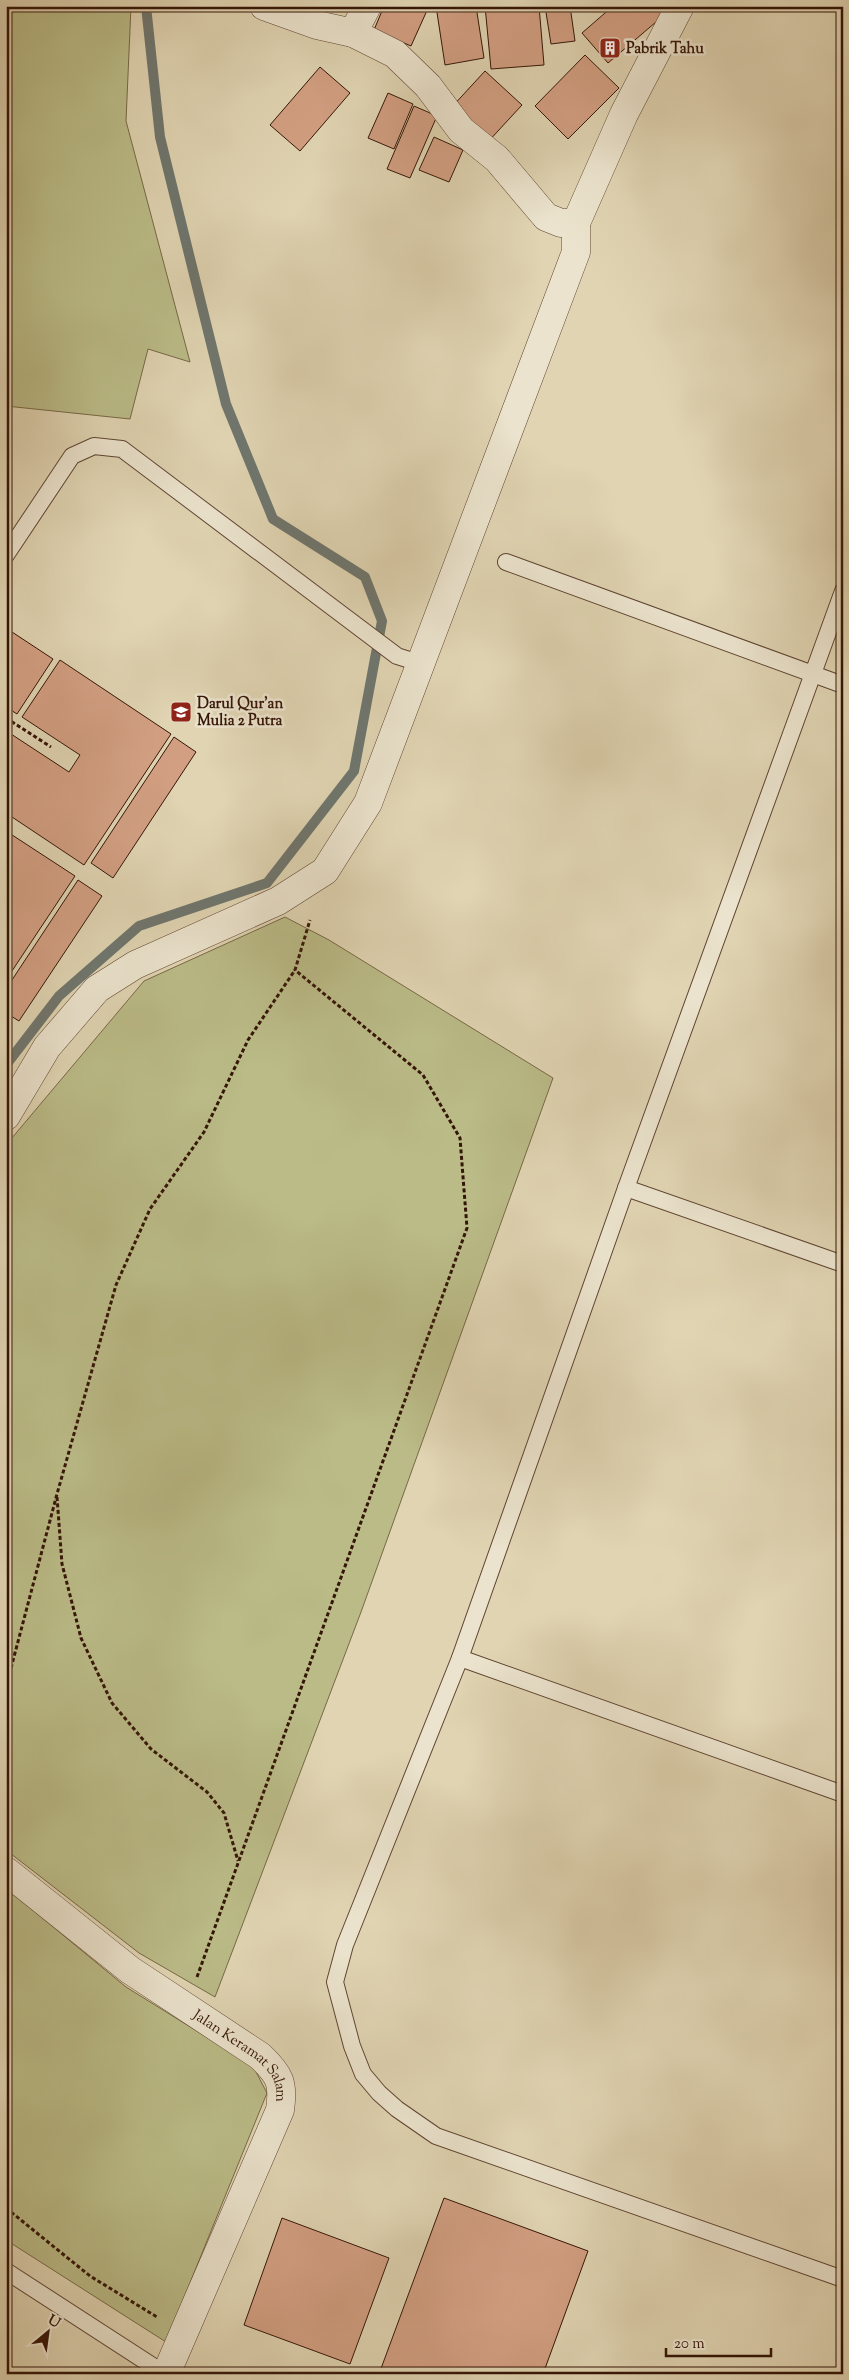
<svg xmlns="http://www.w3.org/2000/svg" width="849" height="2380" viewBox="0 0 849 2380" font-family="'Sorts Mill Goudy',serif">
	<rect width="100%" height="100%" fill="#e0d4b2"/>
	<filter id="stains"><feTurbulence type="fractalNoise" baseFrequency=".004" numOctaves="4"/><feColorMatrix values="0 0 0 0 .2 0 0 0 0 .09 0 0 0 0 .02 0 0 0 .5 -.17"/></filter>
	<radialGradient id="worn" r=".72"><stop offset=".6" stop-color="#630" stop-opacity="0"/><stop offset="1" stop-color="#630" stop-opacity=".3"/></radialGradient>
	<g fill="#babb87" stroke="#786847">
		<path d="M 6,6 L 131,6 L 126,121 L 190,362 L 148,349 L 130,419 L 6,406 Z"/>
		<path d="M 285,917 L 329,940 L 553,1078 L 361,1612 L 215,1997 L 139,1953 L 6,1850 L 6,1145 L 144,981 Z"/>
		<path d="M 6,1888 L 126,1987 L 253,2066 L 267,2093 L 166,2342 L 6,2240 Z"/>
	</g>
	<g fill="none" stroke-linecap="round" stroke-linejoin="round">
		<path stroke="#6f766e" stroke-width="10" d="M 6,1065 L 59,996 L 139,926 L 267,883 L 354,771 L 382,621 L 365,577 L 273,519 L 226,404 L 160,137 L 146,6"/>
	</g>
	<g fill="#d29f82" stroke="#351507">
		<path d="M 384,6 L 429,6 L 411,46 L 374,30 Z"/>
		<path d="M 436,6 L 476,6 L 484,58 L 445,65 Z"/>
		<path d="M 485,6 L 539,6 L 544,65 L 491,69 Z"/>
		<path d="M 545,6 L 570,6 L 575,41 L 551,44 Z"/>
		<path d="M 613,6 L 667,6 L 670,10 L 608,63 L 582,33 Z"/>
		<path d="M 585,55 L 619,88 L 568,139 L 535,106 Z"/>
		<path d="M 320,67 L 350,93 L 300,151 L 270,125 Z"/>
		<path d="M 485,71 L 522,105 L 486,144 L 450,109 Z"/>
		<path d="M 388,93 L 413,104 L 394,149 L 368,138 Z"/>
		<path d="M 414,106 L 437,116 L 410,178 L 387,169 Z"/>
		<path d="M 434,137 L 463,150 L 449,182 L 419,170 Z"/>
		<path d="M 12,632 L 53,659 L 17,714 L 6,707 L 6,640 Z"/>
		<path d="M 60,660 L 171,734 L 84,865 L 6,813 L 6,741 L 11,734 L 69,772 L 80,755 L 22,717 Z"/>
		<path d="M 174,737 L 196,752 L 113,878 L 91,863 Z"/>
		<path d="M 6,831 L 75,876 L 6,980 Z"/>
		<path d="M 78,880 L 102,896 L 19,1021 L 6,1013 L 6,989 Z"/>
		<path d="M 444,2198 L 588,2251 L 543,2374 L 379,2374 Z"/>
		<path d="M 282,2218 L 389,2258 L 350,2364 L 244,2325 Z"/>
	</g>
	<g fill="none" stroke-linecap="round" stroke-linejoin="round">
		<g stroke="#604532" stroke-width="18">
			<g id="service">
				<path d="M 6,555 L 72,456 L 94,446 L 122,449 L 397,656 L 419,663"/>
				<path d="M 506,562 L 843,685"/>
				<path d="M 843,591 L 626,1188 L 460,1658 L 345,1945 L 335,1982 L 352,2046 L 363,2074 L 379,2093 L 397,2109 L 436,2136 L 843,2279"/>
				<path d="M 626,1188 L 843,1264"/>
				<path d="M 460,1658 L 843,1794"/>
				<path d="M 6,2271 L 165,2374"/>
			</g>
		</g>
		<g stroke="#604532" stroke-width="29">
			<g id="minor">
				<path d="M 264,6 L 317,25 L 353,33 L 395,54 L 428,86 L 461,130 L 497,159 L 546,217 L 561,223 L 576,223"/>
				<path d="M 353,33 L 367,6"/>
				<path d="M 6,1116 L 47,1047 L 97,989 L 135,965 L 278,901 L 325,871 L 368,803 L 576,252 L 576,223 L 624,114 L 680,6"/>
				<path id="s1" d="M 6,1871 L 130,1970 L 260,2056 C 280,2075 284,2083 280,2110 L 166,2374"/>
			</g>
		</g>
		<g stroke="#351507" stroke-width="3" stroke-dasharray="4 2.5" stroke-linecap="butt">
			<path d="M 6,718 L 51,747"/>
			<path d="M 57,1497 L 62,1564 L 81,1638 L 112,1703 L 151,1749 L 207,1792 L 224,1813 L 238,1861"/>
			<path d="M 6,1687 L 57,1494 L 116,1285 L 150,1209 L 204,1132 L 248,1040 L 295,970"/>
			<path d="M 197,1977 L 467,1228 L 460,1138 L 423,1075 L 295,970 L 310,920"/>
			<path d="M 6,2208 L 90,2276 L 157,2317"/>
		</g>
		<use href="#service" stroke="#ebe3cd" stroke-width="16"/>
		<use href="#minor" stroke="#ebe3cd" stroke-width="28"/>
	</g>
	<defs>
		<g id="building-square" transform="scale(1.125)"><rect x="-9" y="-9" width="18" height="18" rx="4" fill="#8f2418" stroke="#ebe3cd"/><path d="M-4-6H4V6H1V3H-1V6H-4ZM-2.5-4.3h1.7v1.8h-1.7ZM.8-4.3h1.7v1.8H.8ZM-2.5-1h1.7V.8h-1.7ZM.8-1h1.7V.8H.8Z" fill="#fff"/></g>
		<g id="school-square" transform="scale(1.125)"><rect x="-9" y="-9" width="18" height="18" rx="4" fill="#8f2418" stroke="#ebe3cd"/><path d="M0-5L7-2L0 1L-7-2ZM-4 1L0 2.5L4 1V4Q0 6-4 4Z" fill="#fff"/></g>
	</defs>
	<g fill-rule="evenodd">
		<use href="#building-square" x="610" y="48"/>
		<use href="#school-square" x="181" y="712"/>
	</g>
	<g text-anchor="middle" stroke-width="5" stroke-linejoin="round" paint-order="stroke">
		<g font-size="15" font-weight="bold" fill="#351507" stroke="#ebe3cd" text-anchor="start">
			<text x="626" y="53">Pabrik Tahu</text>
			<text x="197" y="708">Darul Qur'an<tspan x="197" dy="17">Mulia 2 Putra</tspan></text>
		</g>
		<g font-size="15" fill="#351507" stroke="#ebe3cd">
			<text dy="5" stroke="none"><textPath href="#s1" startOffset="302">Jalan Keramat Salam</textPath></text>
		</g>
	</g>
	<rect width="849" height="2380" fill="none" stroke="#e0d4b2" stroke-width="25"/>
	<rect x="8" y="8" width="834" height="2365" fill="none" stroke="#351507" stroke-width="2.5"/>
	<rect x="12" y="12" width="824" height="2355" fill="none" stroke="#351507"/>
	<g transform="translate(48 2332) rotate(29)" stroke="#ebe3cd" stroke-width="4" paint-order="stroke">
	<path d="M0-4L9 19L0 12L-9 19Z" fill="#351507"/>
	<text y="-8" font-size="14" font-weight="bold" text-anchor="middle" fill="#351507">U</text>
	</g>
	<path d="M666 2348v8h105v-8" fill="none" stroke="#351507" stroke-width="2.5"/>
	<text x="674" y="2348" font-size="15" fill="#351507" stroke="#ebe3cd" stroke-width="4" paint-order="stroke">20 m</text>
	<rect width="100%" height="100%" filter="url(#stains)"/>
	<rect width="100%" height="100%" fill="url(#worn)"/>
</svg>
